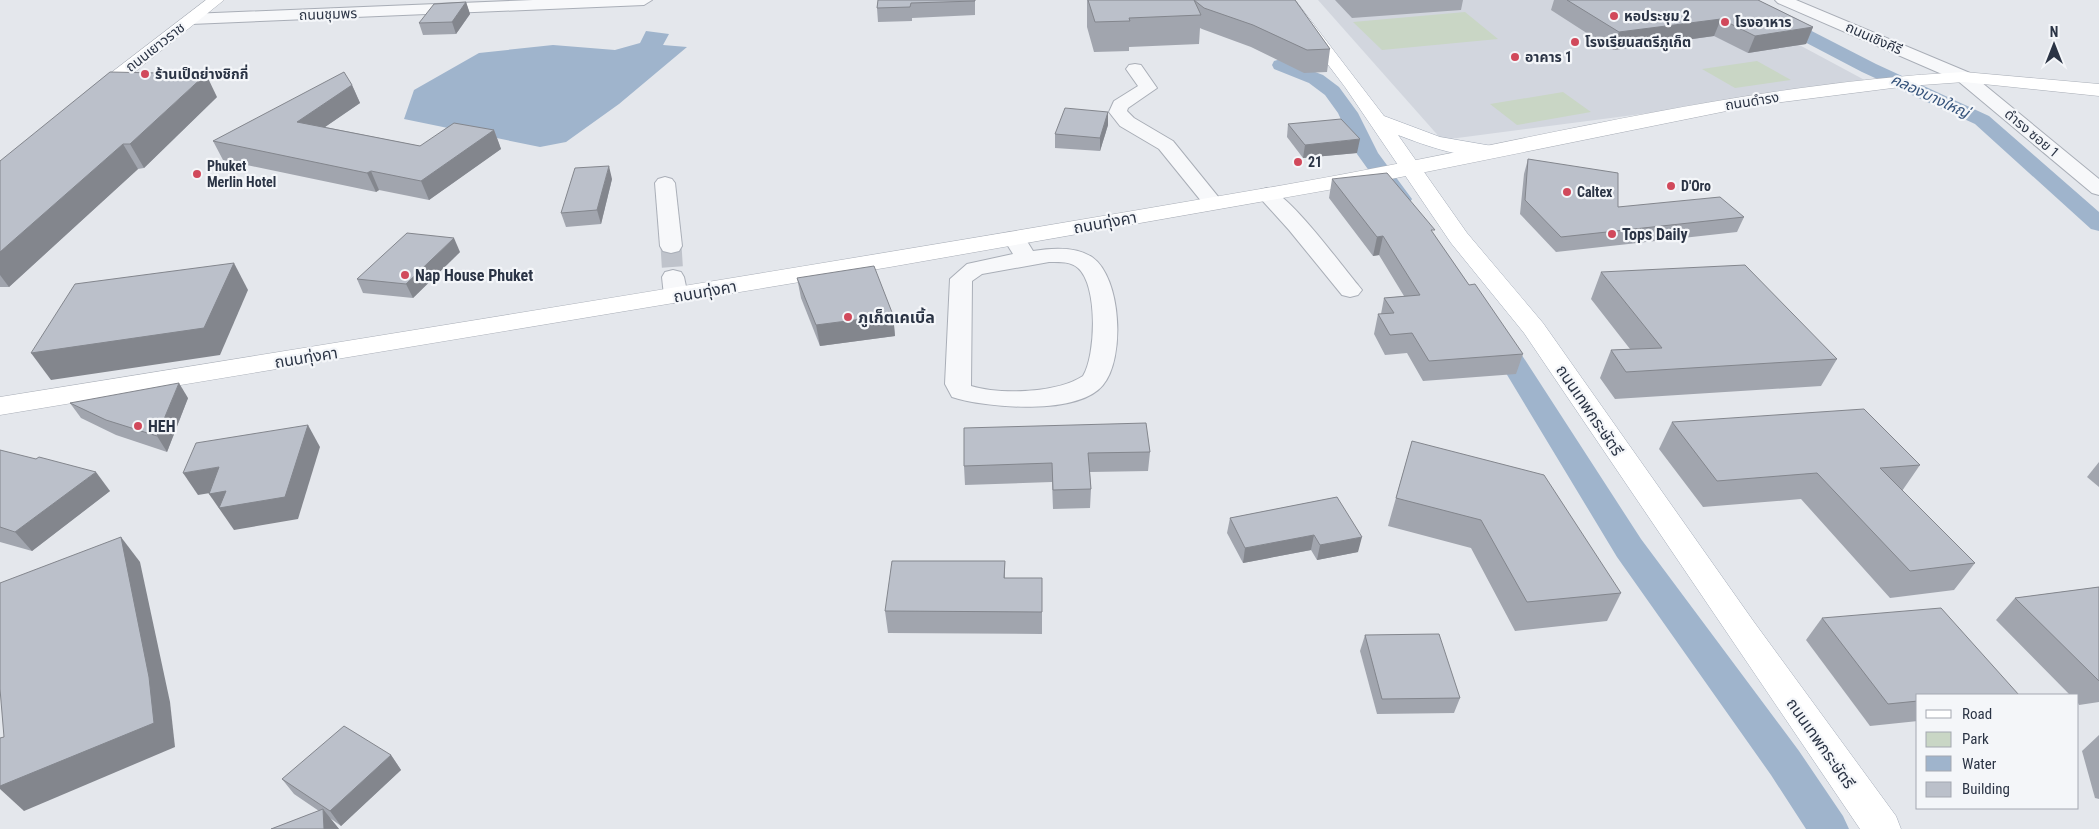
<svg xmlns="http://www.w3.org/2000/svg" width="2099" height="829" viewBox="0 0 2099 829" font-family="'Roboto Condensed','Noto Sans Thai',sans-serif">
	<rect width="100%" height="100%" fill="#e4e7ec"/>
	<path fill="#d2d6de" d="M 1318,0 L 1716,0 L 1872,84 L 1442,140 Z"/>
	<g fill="#c9d6c5">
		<path d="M 1465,12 L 1498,39 L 1382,50 L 1353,22 Z"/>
		<path d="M 1757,61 L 1791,80 L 1735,88 L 1702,69 Z"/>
		<path d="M 1563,92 L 1591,112 L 1517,125 L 1490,104 Z"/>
	</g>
	<path fill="#9fb4cc" d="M 646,31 L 669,34 L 663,45 L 687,47 L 619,104 L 566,142 L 540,147 L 404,119 L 414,90 L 479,53 L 553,45 L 615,50 L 640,43 Z"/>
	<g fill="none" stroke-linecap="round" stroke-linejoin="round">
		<g fill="#9fb4cc" fill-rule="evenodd">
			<path d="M 1730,0 L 1751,0 L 1876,64 L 1989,116 L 2099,212 L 2099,231 L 2091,229 L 1975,124 L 1862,72 L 1732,4 Z"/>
			<path d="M 1281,59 L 1323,75 L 1339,87 L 1358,113 L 1378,153 L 1412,199 L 1409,204 L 1401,206 L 1393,204 L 1357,154 L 1338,113 L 1325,95 L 1309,83 L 1274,69 L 1272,65 L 1274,61 Z"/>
			<path d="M 1496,327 L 1505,329 L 1641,539 L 1799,751 L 1843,816 L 1849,829 L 1806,829 L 1771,775 L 1617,557 L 1483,335 L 1487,329 Z"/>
		</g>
		<path stroke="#bfc3cb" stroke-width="21" stroke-dasharray="21 11" stroke-linecap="butt" d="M 671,246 L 673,277"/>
		<g stroke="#a9aeb7" stroke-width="2">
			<g id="street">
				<path d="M 533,0 L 652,0 L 644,5 L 191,24 L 183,19 L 191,14 Z"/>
				<path d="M 1775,0 L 1796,0 L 1970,73 L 2099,179 L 2099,195 L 2092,193 L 1958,81 L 1778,3 Z"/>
				<path d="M 1135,64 L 1141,65 L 1157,88 L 1128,108 L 1127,111 L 1134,118 L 1173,141 L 1220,199 L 1223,203 L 1220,207 L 1213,209 L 1206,207 L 1159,149 L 1120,126 L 1109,112 L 1114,101 L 1138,86 L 1126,69 L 1129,65 Z"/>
				<path d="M 665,177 L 672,179 L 675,183 L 682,246 L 679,251 L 671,253 L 663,251 L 660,246 L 655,183 L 658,179 Z"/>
				<path d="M 1267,188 C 1289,193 1341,265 1358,285 L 1362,290 L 1358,295 L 1350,297 L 1342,295 L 1289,230 L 1260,198 L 1257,194 L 1260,190 Z"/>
				<path d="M 1014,232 L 1022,233 L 1033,251 C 1051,248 1075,246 1092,257 C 1122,278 1125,359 1103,385 C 1078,416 985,408 952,397 L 945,384 L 950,279 L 967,264 L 1013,254 L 1003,238 L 1006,233 ZM 1049,262 C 1059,262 1070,261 1078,268 C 1098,285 1096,355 1083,376 C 1057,393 1001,395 971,386 L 972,281 L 982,274 Z"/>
				<path d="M 673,270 L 681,272 L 684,277 L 688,296 L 684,301 L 676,303 L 668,301 L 664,296 L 662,277 L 665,272 Z"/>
			</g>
		</g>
		<g stroke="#a9aeb7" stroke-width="1">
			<g id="secondary">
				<path d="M 206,0 L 224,0 L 100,100 L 86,100 L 84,96 L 86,92 Z"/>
				<path d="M 1964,72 L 2099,84 L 2099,96 L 1964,82 L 1908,86 L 1751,106 L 1396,178 L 890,267 L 0,415 L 0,397 C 428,328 856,259 1284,185 C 1510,146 1734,84 1964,72 Z"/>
			</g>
		</g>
		<g stroke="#a3abb8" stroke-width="1">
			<path id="primary" d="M 1279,0 L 1295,0 L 1384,116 L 1440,137 L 1498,147 L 1501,151 L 1498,155 C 1470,162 1424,145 1398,135 L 1467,233 L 1543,323 L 1754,622 L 1896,816 L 1901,829 L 1860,829 L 1524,333 L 1451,243 L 1345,87 Z"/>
		</g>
		<use href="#street" fill="#f7f8fa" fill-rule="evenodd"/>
		<use href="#secondary" fill="#fff" fill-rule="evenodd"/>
		<use href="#primary" fill="#fff" fill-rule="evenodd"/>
	</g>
	<g fill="#a1a5ae">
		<path d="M 878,0 L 975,0 L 975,15 L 912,18 L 912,21 L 878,22 L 877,8 Z"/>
		<path d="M 1087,0 L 1295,0 L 1330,49 L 1327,72 L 1304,73 L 1251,47 L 1202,29 L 1200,28 L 1199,44 L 1129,47 L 1129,51 L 1094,52 L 1087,27 Z"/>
		<path d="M 1335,0 L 1463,0 L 1461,10 L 1352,18 Z"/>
		<path d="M 1554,0 L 1758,0 L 1813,27 L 1806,44 L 1748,53 L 1714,36 L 1613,50 L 1551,10 Z"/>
		<path d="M 466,2 L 470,14 L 456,34 L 423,35 L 419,23 Z"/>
		<path d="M 352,85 L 360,103 L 325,127 L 420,146 L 494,130 L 501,149 L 429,200 L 379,190 L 376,192 L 223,160 L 213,141 Z"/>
		<path d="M 217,97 L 144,168 L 138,169 L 9,287 L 0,287 L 0,161 Z"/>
		<path d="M 1108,112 L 1108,125 L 1100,151 L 1055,148 L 1055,134 Z"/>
		<path d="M 1288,124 L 1357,153 L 1303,158 L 1287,137 Z"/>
		<path d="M 1528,159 L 1618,207 L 1744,217 L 1737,232 L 1556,252 L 1520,214 L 1524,174 Z"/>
		<path d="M 612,179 L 601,224 L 566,227 L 561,213 Z"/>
		<path d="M 1332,179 L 1434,235 L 1469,285 L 1523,354 L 1516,374 L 1423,381 L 1407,353 L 1385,355 L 1374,334 L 1378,314 L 1381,314 L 1384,298 L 1404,296 L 1379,255 L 1373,256 L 1329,198 Z"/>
		<path d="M 460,252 L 413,298 L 363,293 L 357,279 Z"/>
		<path d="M 1601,272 L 1837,359 L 1821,386 L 1615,399 L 1600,378 L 1611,350 L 1630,349 L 1591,299 Z"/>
		<path d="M 797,278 L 893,315 L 895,336 L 820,346 L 801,298 Z"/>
		<path d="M 188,398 L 167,452 L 116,435 L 81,418 L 70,403 Z"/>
		<path d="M 1672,422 L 1920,465 L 1902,491 L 1975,563 L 1954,590 L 1890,598 L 1801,499 L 1703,507 L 1659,449 Z"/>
		<path d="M 964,428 L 1150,452 L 1148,471 L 1090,472 L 1091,489 L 1090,508 L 1053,509 L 1052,482 L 965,485 L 964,466 Z"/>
		<path d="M 1412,441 L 1621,593 L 1607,621 L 1515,631 L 1471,548 L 1388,526 Z"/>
		<path d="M 0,450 L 110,491 L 32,551 L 0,542 Z"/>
		<path d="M 2099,462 L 2099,487 L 2087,477 Z"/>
		<path d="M 1337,497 L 1358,552 L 1317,560 L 1311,550 L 1243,563 L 1227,533 L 1230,518 Z"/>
		<path d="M 1005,561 L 1005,578 L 1042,578 L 1042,634 L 888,633 L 885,611 Z"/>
		<path d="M 2099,587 L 2099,702 L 2079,705 L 2078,703 L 2078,695 L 2070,695 L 1996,620 L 2015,598 Z"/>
		<path d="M 1822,618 L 1918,695 L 1918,721 L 1870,726 L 1806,640 Z"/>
		<path d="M 1365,635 L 1460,698 L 1454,713 L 1377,714 L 1360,651 Z"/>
		<path d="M 2099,735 L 2099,799 L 2095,798 L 2082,751 Z"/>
		<path d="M 391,755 L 401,770 L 341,826 L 330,818 L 339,829 L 271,829 L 319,811 L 294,794 L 282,779 Z"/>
	</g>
	<g fill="#83868d">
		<path d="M 466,2 L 470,14 L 456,34 L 452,22 Z"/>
		<path d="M 1721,19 L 1714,36 L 1613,50 L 1619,32 Z"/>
		<path d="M 1813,27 L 1806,44 L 1748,53 L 1755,36 Z"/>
		<path d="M 206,74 L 217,97 L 144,168 L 130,144 Z"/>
		<path d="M 352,85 L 360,103 L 306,140 L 297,122 Z"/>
		<path d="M 1108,112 L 1108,125 L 1100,151 L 1100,138 Z"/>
		<path d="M 494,130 L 501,149 L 429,200 L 421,181 Z"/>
		<path d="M 1360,139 L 1357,153 L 1303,158 L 1305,145 Z"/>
		<path d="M 123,144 L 138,169 L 9,287 L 0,275 L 0,252 Z"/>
		<path d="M 609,166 L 612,179 L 601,224 L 597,210 Z"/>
		<path d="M 371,171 L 379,190 L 376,192 L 367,173 Z"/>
		<path d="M 1383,236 L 1379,255 L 1373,256 L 1377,237 Z"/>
		<path d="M 454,238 L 460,252 L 413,298 L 406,284 Z"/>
		<path d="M 234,263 L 248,290 L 220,355 L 51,380 L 31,353 Z"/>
		<path d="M 893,315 L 895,336 L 820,346 L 816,325 Z"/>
		<path d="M 179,383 L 188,398 L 167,452 L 157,436 Z"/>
		<path d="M 308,425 L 320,447 L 298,519 L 234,530 L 209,494 Z"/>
		<path d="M 219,467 L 234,489 L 198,495 L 183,473 Z"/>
		<path d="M 96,472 L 110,491 L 32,551 L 15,532 Z"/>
		<path d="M 1314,535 L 1311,550 L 1243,563 L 1245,548 Z"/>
		<path d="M 121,537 L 140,562 L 170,702 L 175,747 L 24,811 L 0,789 L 0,786 Z"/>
		<path d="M 1362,537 L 1358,552 L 1317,560 L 1320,545 Z"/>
		<path d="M 391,755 L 401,770 L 341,826 L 330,811 Z"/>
		<path d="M 323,809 L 339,829 L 324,829 Z"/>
	</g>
	<g fill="#bbc0ca" stroke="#83868d">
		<path d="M 878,0 L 975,0 L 975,1 L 911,3 L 910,7 L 877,8 Z"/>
		<path d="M 1088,0 L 1194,0 L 1201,15 L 1129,18 L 1130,21 L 1095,22 Z"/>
		<path d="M 1194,0 L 1295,0 L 1330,49 L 1307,50 L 1253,25 L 1204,8 Z"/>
		<path d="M 1567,0 L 1758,0 L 1813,27 L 1755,36 L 1721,19 L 1619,32 Z"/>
		<path d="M 466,2 L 452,22 L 419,23 L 434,4 Z"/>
		<path d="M 110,72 L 206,74 L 130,144 L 123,144 L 0,252 L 0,161 Z"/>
		<path d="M 344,72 L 352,85 L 297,122 L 420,146 L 454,123 L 494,130 L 421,181 L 371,171 L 367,173 L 213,141 Z"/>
		<path d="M 1065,108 L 1108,112 L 1100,138 L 1055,134 Z"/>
		<path d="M 1341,119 L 1360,139 L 1305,145 L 1288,124 Z"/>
		<path d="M 1528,159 L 1618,173 L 1618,207 L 1720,197 L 1744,217 L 1561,237 L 1525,200 Z"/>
		<path d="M 609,166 L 597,210 L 561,213 L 575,168 Z"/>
		<path d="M 1387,173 L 1435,230 L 1431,230 L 1469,285 L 1475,284 L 1523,354 L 1429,361 L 1412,333 L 1390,335 L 1378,314 L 1394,313 L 1384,298 L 1420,295 L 1383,236 L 1377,237 L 1332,179 Z"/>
		<path d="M 407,233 L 454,238 L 406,284 L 357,279 Z"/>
		<path d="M 234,263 L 204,328 L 31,353 L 75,284 Z"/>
		<path d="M 1745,265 L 1837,359 L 1626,372 L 1611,350 L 1662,348 L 1601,272 Z"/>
		<path d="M 874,266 L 893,315 L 816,325 L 797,278 Z"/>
		<path d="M 179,383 L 157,436 L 106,420 L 70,403 Z"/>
		<path d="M 1864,409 L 1920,465 L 1880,468 L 1975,563 L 1910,571 L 1817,473 L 1717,481 L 1672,422 Z"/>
		<path d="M 1146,423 L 1150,452 L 1088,453 L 1091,489 L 1053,490 L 1052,463 L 964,466 L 964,428 Z"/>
		<path d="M 308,425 L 285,497 L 219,508 L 226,491 L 209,494 L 219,467 L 183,473 L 196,443 Z"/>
		<path d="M 1412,441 L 1544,475 L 1621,593 L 1527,602 L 1481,520 L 1396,498 Z"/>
		<path d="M 0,450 L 36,459 L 39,457 L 96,472 L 15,532 L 0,527 Z"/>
		<path d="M 1337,497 L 1362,537 L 1320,545 L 1314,535 L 1245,548 L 1230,518 Z"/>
		<path d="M 121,537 L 149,677 L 154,723 L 0,786 L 0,738 L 4,737 L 0,689 L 0,583 Z"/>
		<path d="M 892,561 L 1005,561 L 1004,578 L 1042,578 L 1042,612 L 885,611 Z"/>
		<path d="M 2099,587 L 2099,681 L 2015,598 Z"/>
		<path d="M 1941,608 L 2019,695 L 1918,695 L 1918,701 L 1888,704 L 1822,618 Z"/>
		<path d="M 1439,634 L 1460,698 L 1382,699 L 1365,635 Z"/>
		<path d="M 344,726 L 391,755 L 330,811 L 282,779 Z"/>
		<path d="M 323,809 L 324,829 L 271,829 Z"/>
	</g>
	<g fill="#d1495b" stroke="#f4f6f9" stroke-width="2">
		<circle cx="1614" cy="16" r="5"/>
		<circle cx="1725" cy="22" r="5"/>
		<circle cx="1575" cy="42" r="5"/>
		<circle cx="1515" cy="57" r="5"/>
		<circle cx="145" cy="74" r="5"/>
		<circle cx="1298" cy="162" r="5"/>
		<circle cx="197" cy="174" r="5"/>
		<circle cx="1671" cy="186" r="5"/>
		<circle cx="1567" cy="192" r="5"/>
		<circle cx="1612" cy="234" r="5"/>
		<circle cx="405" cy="275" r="5"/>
		<circle cx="848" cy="317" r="5"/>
		<circle cx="138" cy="426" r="5"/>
	</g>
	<g text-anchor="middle" stroke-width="4.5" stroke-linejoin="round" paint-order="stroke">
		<g font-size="14" fill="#2b3445" stroke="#f4f6f9">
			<text transform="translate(328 14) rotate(-2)" y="5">ถนนชุมพร</text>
			<text transform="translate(1874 38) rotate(24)" y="5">ถนนเชิงคีรี</text>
			<text transform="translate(155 47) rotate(-38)" y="5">ถนนเยาวราช</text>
			<text transform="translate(1752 101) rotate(-9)" y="5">ถนนดำรง</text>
			<text transform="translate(2032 133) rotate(40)" y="5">ดำรง ซอย 1</text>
		</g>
		<g font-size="14" font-weight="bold" fill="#2b3445" stroke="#f4f6f9" text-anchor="start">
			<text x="1624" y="21">หอประชุม 2</text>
			<text x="1735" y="27">โรงอาหาร</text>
			<text x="1585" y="47">โรงเรียนสตรีภูเก็ต</text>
			<text x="1525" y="62">อาคาร 1</text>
			<text x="155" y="79">ร้านเป็ดย่างชิกกี่</text>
			<text x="1308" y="167">21</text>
			<text x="207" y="171">Phuket<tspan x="207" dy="16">Merlin Hotel</tspan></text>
			<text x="1681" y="191">D'Oro</text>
			<text x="1577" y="197">Caltex</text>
		</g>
		<g font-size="15" font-style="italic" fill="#34527a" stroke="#f4f6f9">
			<text transform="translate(1930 96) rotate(25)" y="5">คลองบางใหญ่</text>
		</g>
		<g font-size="16" fill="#2b3445" stroke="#f4f6f9">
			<text transform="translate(1105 222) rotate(-10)" y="6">ถนนทุ่งคา</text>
			<text transform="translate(705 291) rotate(-10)" y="6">ถนนทุ่งคา</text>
			<text transform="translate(306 357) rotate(-9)" y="6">ถนนทุ่งคา</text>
			<text transform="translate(1590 410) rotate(56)" y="6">ถนนเทพกระษัตรี</text>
			<text transform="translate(1821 743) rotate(55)" y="6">ถนนเทพกระษัตรี</text>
		</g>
		<g font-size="16" font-weight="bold" fill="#2b3445" stroke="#f4f6f9" text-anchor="start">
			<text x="1622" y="240">Tops Daily</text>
			<text x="415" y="281">Nap House Phuket</text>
			<text x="858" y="323">ภูเก็ตเคเบิ้ล</text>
			<text x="148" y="432">HEH</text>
		</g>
	</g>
	<rect x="1916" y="694" width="162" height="115" fill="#f4f6f9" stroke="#a4a8b1"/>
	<rect x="1926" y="710" width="25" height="8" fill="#ffffff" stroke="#a4a8b1"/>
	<text x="1962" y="719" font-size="15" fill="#2b3445">Road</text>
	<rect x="1926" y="732" width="25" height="15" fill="#c9d6c5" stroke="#a4a8b1"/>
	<text x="1962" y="744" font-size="15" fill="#2b3445">Park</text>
	<rect x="1926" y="756" width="25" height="15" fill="#9fb4cc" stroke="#a4a8b1"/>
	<text x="1962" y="769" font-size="15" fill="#2b3445">Water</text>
	<rect x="1926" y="782" width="25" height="15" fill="#bbc0ca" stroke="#a4a8b1"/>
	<text x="1962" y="794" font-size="15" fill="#2b3445">Building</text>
	<g transform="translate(2054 45)" stroke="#f4f6f9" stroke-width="4" paint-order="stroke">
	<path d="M0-4L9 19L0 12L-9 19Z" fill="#2b3445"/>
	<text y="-8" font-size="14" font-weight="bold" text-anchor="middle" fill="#2b3445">N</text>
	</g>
</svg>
